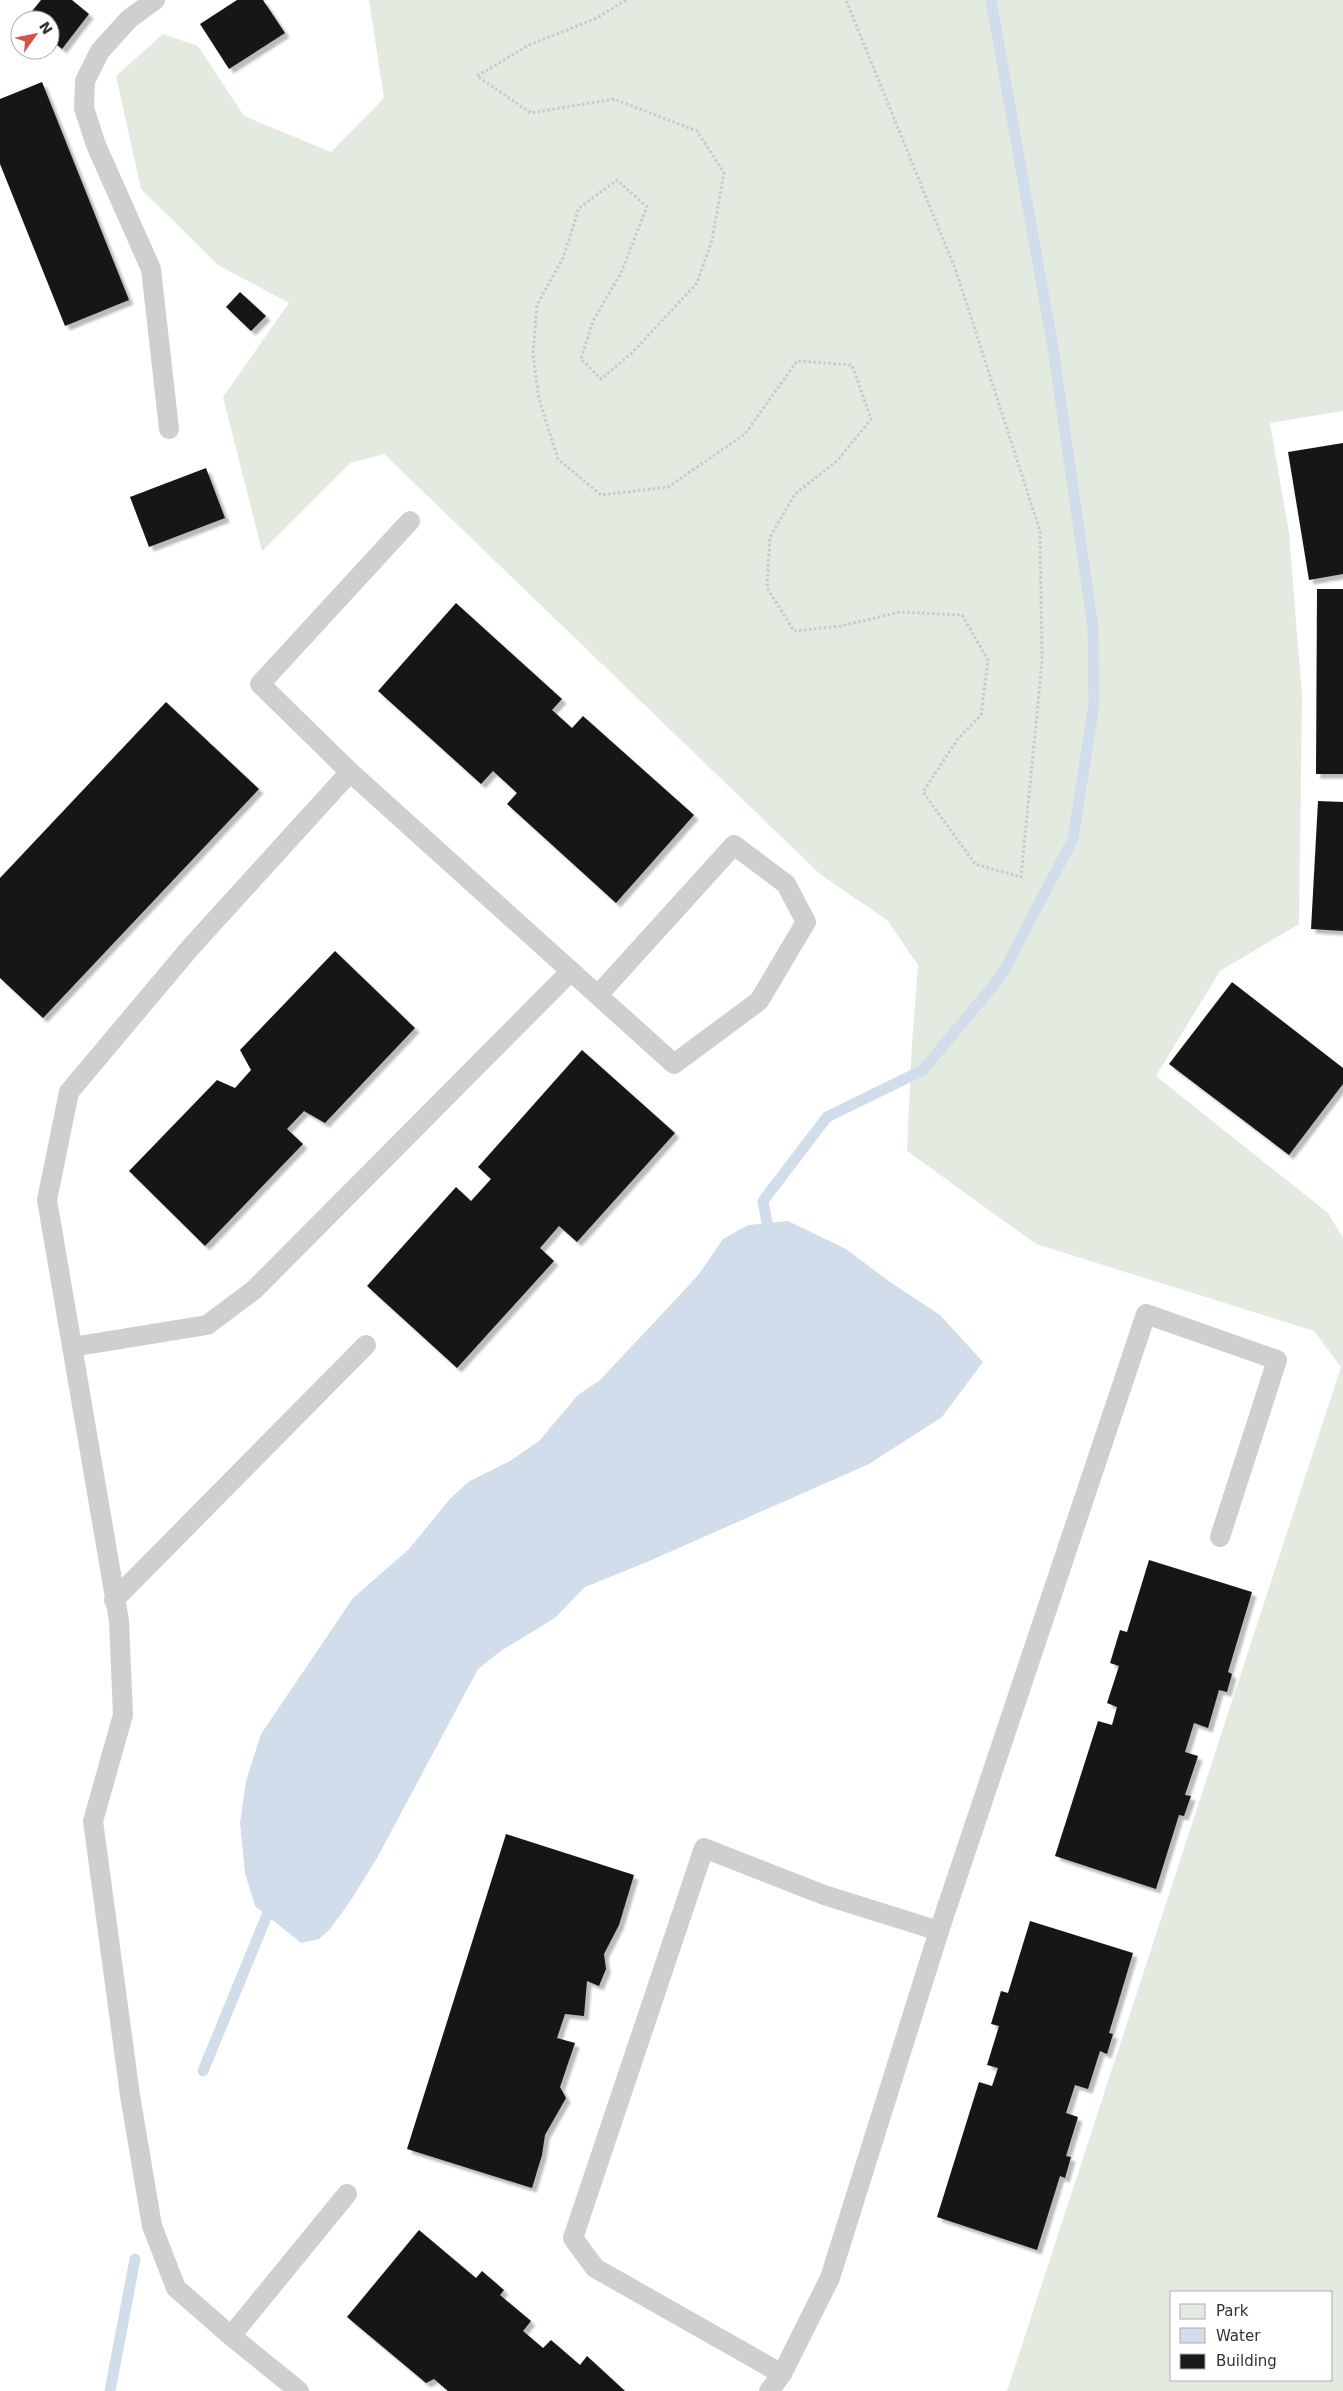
<svg xmlns="http://www.w3.org/2000/svg" width="1343" height="2391" viewBox="0 0 1343 2391" font-family="'DejaVu Sans',sans-serif">
	<defs>
		<filter id="shadow"><feDropShadow dx="4.5" dy="4.5" stdDeviation="1" flood-color="#0004"/></filter>
	</defs>
	<rect width="100%" height="100%" fill="#fff"/>
	<path fill="#e3eadf" fill-rule="evenodd" d="M 369,0 L 1343,0 L 1343,411 L 1270,423 L 1289,533 L 1302,696 L 1299,924 L 1220,971 L 1156,1076 L 1328,1213 L 1343,1238 L 1343,2391 L 1007,2391 L 1341,1367 L 1314,1331 L 1036,1244 L 907,1151 L 912,1043 L 918,965 L 887,920 L 821,875 L 384,454 L 350,463 L 262,551 L 223,397 L 289,303 L 218,265 L 141,189 L 116,76 L 163,34 L 198,46 L 244,116 L 331,152 L 384,98 ZM 1172,2292 L 1332,2292 L 1332,2380 L 1172,2380 Z"/>
	<path fill="#d1ddea" d="M 788,1221 L 846,1249 L 890,1282 L 940,1315 L 983,1362 L 942,1417 L 869,1464 L 647,1562 L 585,1587 L 555,1618 L 502,1650 L 478,1669 L 377,1858 L 349,1903 L 330,1929 L 319,1939 L 301,1943 L 255,1906 L 245,1873 L 240,1823 L 246,1781 L 261,1734 L 353,1598 L 409,1549 L 449,1500 L 468,1482 L 510,1461 L 539,1441 L 578,1395 L 600,1380 L 678,1297 L 699,1274 L 723,1239 L 748,1225 Z"/>
	<g fill="none" stroke-linecap="round" stroke-linejoin="round">
		<g stroke="#d1ddea" stroke-width="11">
			<path d="M 762,1237 L 767,1223 L 763,1201 L 827,1117 L 923,1070 L 1001,976 L 1073,839 L 1094,704 L 1093,628 L 1053,348 L 991,0"/>
			<path d="M 203,2071 L 272,1903"/>
			<path d="M 110,2391 L 135,2259"/>
		</g>
	</g>
	<g fill="#191919" filter="url(#shadow)">
		<path d="M 41,0 L 72,0 L 89,14 L 62,49 L 50,39 L 50,20 L 25,20 Z"/>
		<path d="M 237,0 L 263,0 L 285,33 L 229,69 L 200,24 Z"/>
		<path d="M 42,82 L 129,300 L 65,326 L 0,164 L 0,99 Z"/>
		<path d="M 240,292 L 266,316 L 251,331 L 226,307 Z"/>
		<path d="M 1343,443 L 1343,574 L 1309,580 L 1288,452 Z"/>
		<path d="M 206,468 L 225,518 L 149,547 L 130,497 Z"/>
		<path d="M 1317,589 L 1343,589 L 1343,774 L 1316,774 Z"/>
		<path d="M 456,603 L 562,699 L 552,710 L 572,728 L 583,716 L 694,815 L 616,903 L 507,804 L 517,793 L 493,771 L 481,784 L 378,691 Z"/>
		<path d="M 166,702 L 259,789 L 43,1018 L 0,978 L 0,878 Z"/>
		<path d="M 1318,801 L 1343,802 L 1343,931 L 1311,929 Z"/>
		<path d="M 335,951 L 415,1028 L 325,1123 L 304,1111 L 287,1129 L 303,1144 L 205,1246 L 129,1171 L 217,1080 L 235,1088 L 251,1070 L 240,1050 Z"/>
		<path d="M 1232,982 L 1343,1068 L 1343,1084 L 1289,1155 L 1169,1064 Z"/>
		<path d="M 582,1050 L 675,1133 L 577,1242 L 559,1226 L 540,1248 L 554,1261 L 457,1368 L 367,1286 L 456,1187 L 471,1201 L 491,1179 L 478,1167 Z"/>
		<path d="M 1149,1560 L 1252,1592 L 1228,1672 L 1232,1674 L 1227,1692 L 1219,1690 L 1208,1728 L 1194,1723 L 1185,1752 L 1198,1756 L 1185,1795 L 1191,1796 L 1184,1816 L 1179,1815 L 1156,1889 L 1055,1856 L 1098,1721 L 1112,1725 L 1117,1707 L 1107,1703 L 1119,1666 L 1110,1663 L 1120,1630 L 1127,1632 Z"/>
		<path d="M 506,1834 L 634,1875 L 619,1925 L 604,1954 L 606,1969 L 599,1986 L 587,1981 L 584,2016 L 565,2014 L 557,2038 L 575,2043 L 560,2087 L 566,2098 L 545,2135 L 542,2155 L 532,2188 L 407,2149 Z"/>
		<path d="M 1030,1921 L 1133,1953 L 1109,2033 L 1113,2034 L 1107,2054 L 1100,2051 L 1088,2089 L 1075,2085 L 1066,2113 L 1078,2117 L 1066,2156 L 1071,2157 L 1065,2178 L 1060,2176 L 1037,2250 L 937,2217 L 979,2082 L 992,2086 L 998,2068 L 987,2065 L 999,2026 L 991,2024 L 1001,1991 L 1008,1993 Z"/>
		<path d="M 419,2230 L 476,2278 L 482,2271 L 504,2290 L 500,2295 L 531,2321 L 523,2331 L 543,2348 L 551,2340 L 580,2365 L 587,2356 L 625,2391 L 448,2391 L 434,2379 L 426,2383 L 347,2317 Z"/>
	</g>
	<g fill="none" stroke-linecap="round" stroke-linejoin="round">
		<path stroke="#c9c9c9" stroke-width="3" stroke-dasharray="2.5 2.5" stroke-linecap="butt" d="M 626,0 L 597,18 L 529,45 L 477,76 L 531,113 L 614,99 L 697,131 L 724,173 L 712,240 L 697,283 L 633,352 L 601,379 L 581,359 L 593,321 L 621,273 L 647,207 L 617,180 L 579,208 L 563,258 L 537,305 L 533,354 L 539,399 L 558,459 L 601,495 L 668,487 L 745,434 L 797,361 L 852,365 L 871,419 L 838,460 L 795,494 L 770,537 L 767,588 L 794,631 L 841,626 L 900,612 L 962,615 L 988,660 L 981,715 L 957,740 L 923,792 L 975,864 L 1021,877 L 1042,662 L 1040,531 L 956,271 L 846,0"/>
		<g stroke="#cfcfcf" stroke-width="20">
			<path d="M 155,0 L 129,19 L 100,51 L 85,81 L 84,108 L 96,145 L 151,269 L 169,429"/>
			<path d="M 410,521 L 260,684 L 350,772 L 674,1064 L 759,1001 L 806,922 L 786,884 L 734,845 L 598,995"/>
			<path d="M 72,1347 L 207,1325 L 254,1290 L 571,971"/>
			<path d="M 114,1600 L 366,1345"/>
			<path d="M 231,2336 L 347,2194"/>
			<path d="M 782,2374 L 595,2268 L 573,2238 L 704,1848 L 824,1895 L 939,1931"/>
			<path d="M 299,2391 L 231,2336 L 176,2288 L 152,2226 L 130,2095 L 93,1821 L 123,1715 L 119,1621 L 47,1200 L 69,1092 L 190,948 L 350,772"/>
			<path d="M 769,2391 L 782,2374 L 830,2278 L 939,1931 L 1146,1314 L 1277,1360 L 1220,1537"/>
		</g>
	</g>
	<rect x="1170" y="2291" width="162" height="90" fill="#ffffff" stroke="#adadad"/>
	<rect x="1180" y="2304" width="25" height="15" fill="#e3eadf" stroke="#adadad"/>
	<text x="1216" y="2316" font-size="15" fill="#323232">Park</text>
	<rect x="1180" y="2328" width="25" height="15" fill="#d1ddea" stroke="#adadad"/>
	<text x="1216" y="2341" font-size="15" fill="#323232">Water</text>
	<rect x="1180" y="2354" width="25" height="15" fill="#191919" stroke="#adadad"/>
	<text x="1216" y="2366" font-size="15" fill="#323232">Building</text>
	<g transform="translate(35 35) rotate(57)"><circle r="24" fill="#ffffff" stroke="#adadad"/>
	<path d="M0-4L9 19L0 12L-9 19Z" fill="#d3534a"/>
	<text y="-8" font-size="14" font-weight="bold" text-anchor="middle" fill="#323232">N</text>
	</g>
</svg>
